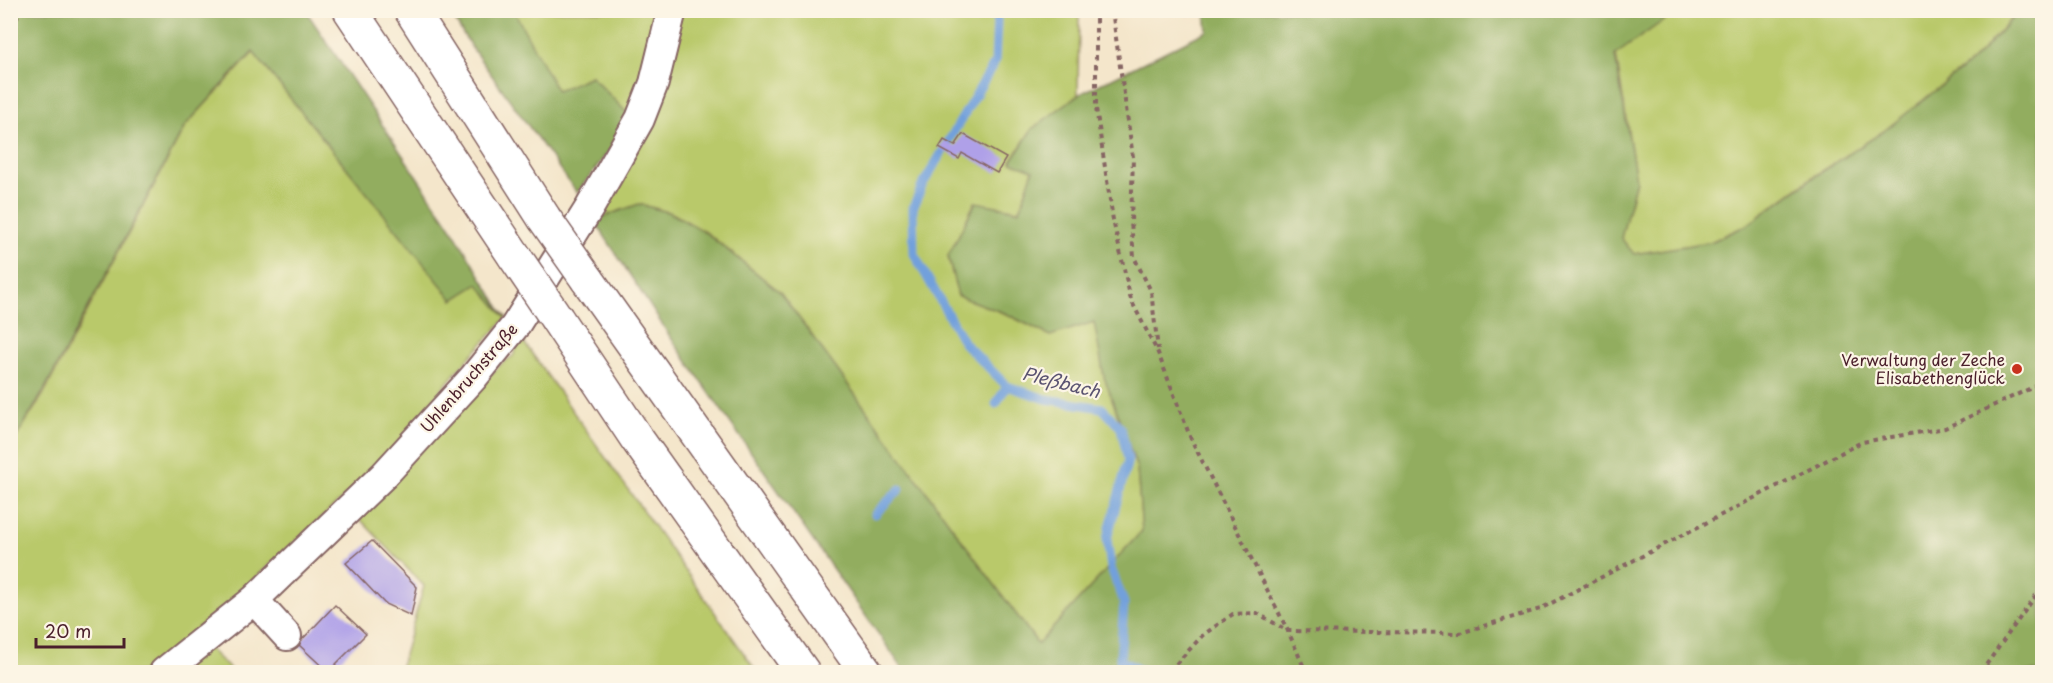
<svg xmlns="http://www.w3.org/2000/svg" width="2053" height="683" viewBox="0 0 2053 683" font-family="'Playpen Sans',sans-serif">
	<rect width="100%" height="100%" fill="#fcf5e5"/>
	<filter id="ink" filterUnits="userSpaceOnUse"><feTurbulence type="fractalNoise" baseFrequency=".0167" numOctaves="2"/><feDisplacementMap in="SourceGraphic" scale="12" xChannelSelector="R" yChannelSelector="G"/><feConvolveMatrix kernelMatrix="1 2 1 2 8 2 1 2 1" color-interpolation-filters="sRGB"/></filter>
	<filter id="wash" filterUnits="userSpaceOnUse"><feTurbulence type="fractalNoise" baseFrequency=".008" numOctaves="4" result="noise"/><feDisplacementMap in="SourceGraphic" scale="24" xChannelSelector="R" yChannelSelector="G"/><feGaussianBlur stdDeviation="1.35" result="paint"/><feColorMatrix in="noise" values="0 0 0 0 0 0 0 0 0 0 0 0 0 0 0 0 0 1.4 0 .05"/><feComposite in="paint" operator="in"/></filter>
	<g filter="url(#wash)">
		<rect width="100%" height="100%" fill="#f4e6cb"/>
		<g fill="#b9c96b" stroke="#82744b" stroke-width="1.5">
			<path d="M 514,11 L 665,11 L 633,119 L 591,76 L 557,91 L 526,38 Z"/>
			<path d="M 679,11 L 1079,11 L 1078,95 L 1032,129 L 1011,161 L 1034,170 L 1019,210 L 975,202 L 948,257 L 958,296 L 1006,314 L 1050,336 L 1095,321 L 1104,376 L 1137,468 L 1142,531 L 1038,644 L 780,292 L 706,232 L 672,213 L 639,204 L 599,218 C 640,166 662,75 679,11 Z"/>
			<path d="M 1677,11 L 2018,11 L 1973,61 L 1884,131 L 1811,178 L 1747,225 L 1710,242 L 1633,254 L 1621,238 L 1636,181 L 1616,54 Z"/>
			<path d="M 254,52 L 478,283 L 507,317 L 457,371 L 377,467 L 240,592 L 146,672 L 11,672 L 11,445 L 43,395 L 186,125 Z"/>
			<path d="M 521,338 L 757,672 L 399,672 L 424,586 L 355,514 L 501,364 L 513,356 Z"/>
			<path d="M 206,646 L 233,672 L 174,672 Z"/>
		</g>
		<g fill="#92ad5f" stroke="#6e6645" stroke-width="1.5">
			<path d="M 11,11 L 306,11 L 452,229 L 506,318 L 478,284 L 453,300 L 253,52 L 185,126 L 42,394 L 11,446 Z"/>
			<path d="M 449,11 L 514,11 L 557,91 L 591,76 L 633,119 L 577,193 L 472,48 Z"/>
			<path d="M 1205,11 L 1677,11 L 1615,55 L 1636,180 L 1621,238 L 1634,254 L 1711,242 L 1747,225 L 1811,179 L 1884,131 L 1973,61 L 2019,11 L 2042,11 L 2042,672 L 905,672 L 671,338 L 594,220 L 639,204 L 671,213 L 706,233 L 780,292 L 1038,644 L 1142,531 L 1137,468 L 1104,377 L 1094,322 L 1050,336 L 1007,314 L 958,296 L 948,256 L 976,202 L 1020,211 L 1033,170 L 1011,162 L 1032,129 L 1078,95 L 1207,31 Z"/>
		</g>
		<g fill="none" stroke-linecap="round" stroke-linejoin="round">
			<g stroke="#72a0db" stroke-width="9">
				<path d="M 994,10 L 997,20 L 995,62 L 922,186 L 913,208 L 914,254 L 964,343 L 1007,386 L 1046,399 L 1102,408 L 1121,428 L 1128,460 L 1107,539 L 1111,568 L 1124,603 L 1120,660 L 1143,672"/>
				<path d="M 996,404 L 1007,386"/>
				<path d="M 875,514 L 900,489"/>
				<path d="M 714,672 L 719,668"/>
			</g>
		</g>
		<g id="blocks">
			<g fill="#afa0e8">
				<path d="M 1152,10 L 1192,10 L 1191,15 Z"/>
				<path d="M 963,134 L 1006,158 L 997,173 L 962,153 L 959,159 L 939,148 L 944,140 L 955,146 Z"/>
				<path d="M 372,541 L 417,587 L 411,616 L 385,604 L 346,563 Z"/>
				<path d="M 335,605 L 366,634 L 328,672 L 298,644 Z"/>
			</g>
		</g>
	</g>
	<g filter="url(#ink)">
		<use href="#blocks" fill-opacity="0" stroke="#866563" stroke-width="1.5"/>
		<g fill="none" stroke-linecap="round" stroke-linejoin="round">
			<g stroke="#866563" stroke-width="32">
				<g id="minor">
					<path d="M 254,600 L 287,636"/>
					<path d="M 164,672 L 254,600 L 384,475 L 473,378 L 515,326 L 590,207 L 640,119 L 654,83 L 672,10"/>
				</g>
			</g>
			<g stroke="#866563" stroke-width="36">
				<g id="highway">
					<path d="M 350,10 L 515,257"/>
					<path d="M 411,10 L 544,218"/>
					<path d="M 587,279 L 866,672"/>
					<path d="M 557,319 L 637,439 L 803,672"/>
				</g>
			</g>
			<g stroke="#866563" stroke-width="4" stroke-dasharray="4.5 4.5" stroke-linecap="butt">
				<path d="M 1096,10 L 1096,108 L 1113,220 L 1131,300 L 1158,353 L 1191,439 L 1288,631 L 1306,672"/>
				<path d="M 1112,10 L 1133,157 L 1131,222 L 1134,257 L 1151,291 L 1158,349"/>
				<path d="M 10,26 L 22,10"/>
				<path d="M 1176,664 L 1203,635 L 1233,614 L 1257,613 L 1288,631 L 1460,633 L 1540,609 L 1862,442 L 1945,428 L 2042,383"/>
				<path d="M 1981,672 L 2042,587"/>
			</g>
			<use href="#minor" stroke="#fff" stroke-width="28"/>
			<use href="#highway" stroke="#fff" stroke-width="33"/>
			<g stroke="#866563" stroke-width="36" stroke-linecap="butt">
				<g id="highway-bridge">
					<path d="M 544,218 L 587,279"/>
					<path d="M 515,257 L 557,319"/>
				</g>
			</g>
			<use href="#highway-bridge" stroke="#fff" stroke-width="33"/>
		</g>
	</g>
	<circle fill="#c8321e" stroke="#fcf5e5" stroke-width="2" cx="2017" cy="369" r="6"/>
	<g text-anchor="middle" stroke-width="4.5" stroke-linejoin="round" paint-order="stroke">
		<g font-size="16" fill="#4a1f2b" stroke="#fcf5e5" text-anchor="end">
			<text x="2005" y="366">Verwaltung der Zeche<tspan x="2005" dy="18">Elisabethenglück</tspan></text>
		</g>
		<g font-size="16" fill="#4a1f2b" stroke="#fcf5e5">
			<text transform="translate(469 378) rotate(-49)" y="6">Uhlenbruchstraße</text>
		</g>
		<g font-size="18" font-style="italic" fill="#5a5371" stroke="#fcf5e5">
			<text transform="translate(1061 383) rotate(14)" y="6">Pleßbach</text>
		</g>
	</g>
	<rect width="2053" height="683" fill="none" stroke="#fcf5e5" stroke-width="36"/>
	<path d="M36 638v9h88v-9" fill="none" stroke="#4a1f2b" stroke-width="3"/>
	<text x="45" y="638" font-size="18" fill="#4a1f2b" stroke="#fcf5e5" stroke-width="4.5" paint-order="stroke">20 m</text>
</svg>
